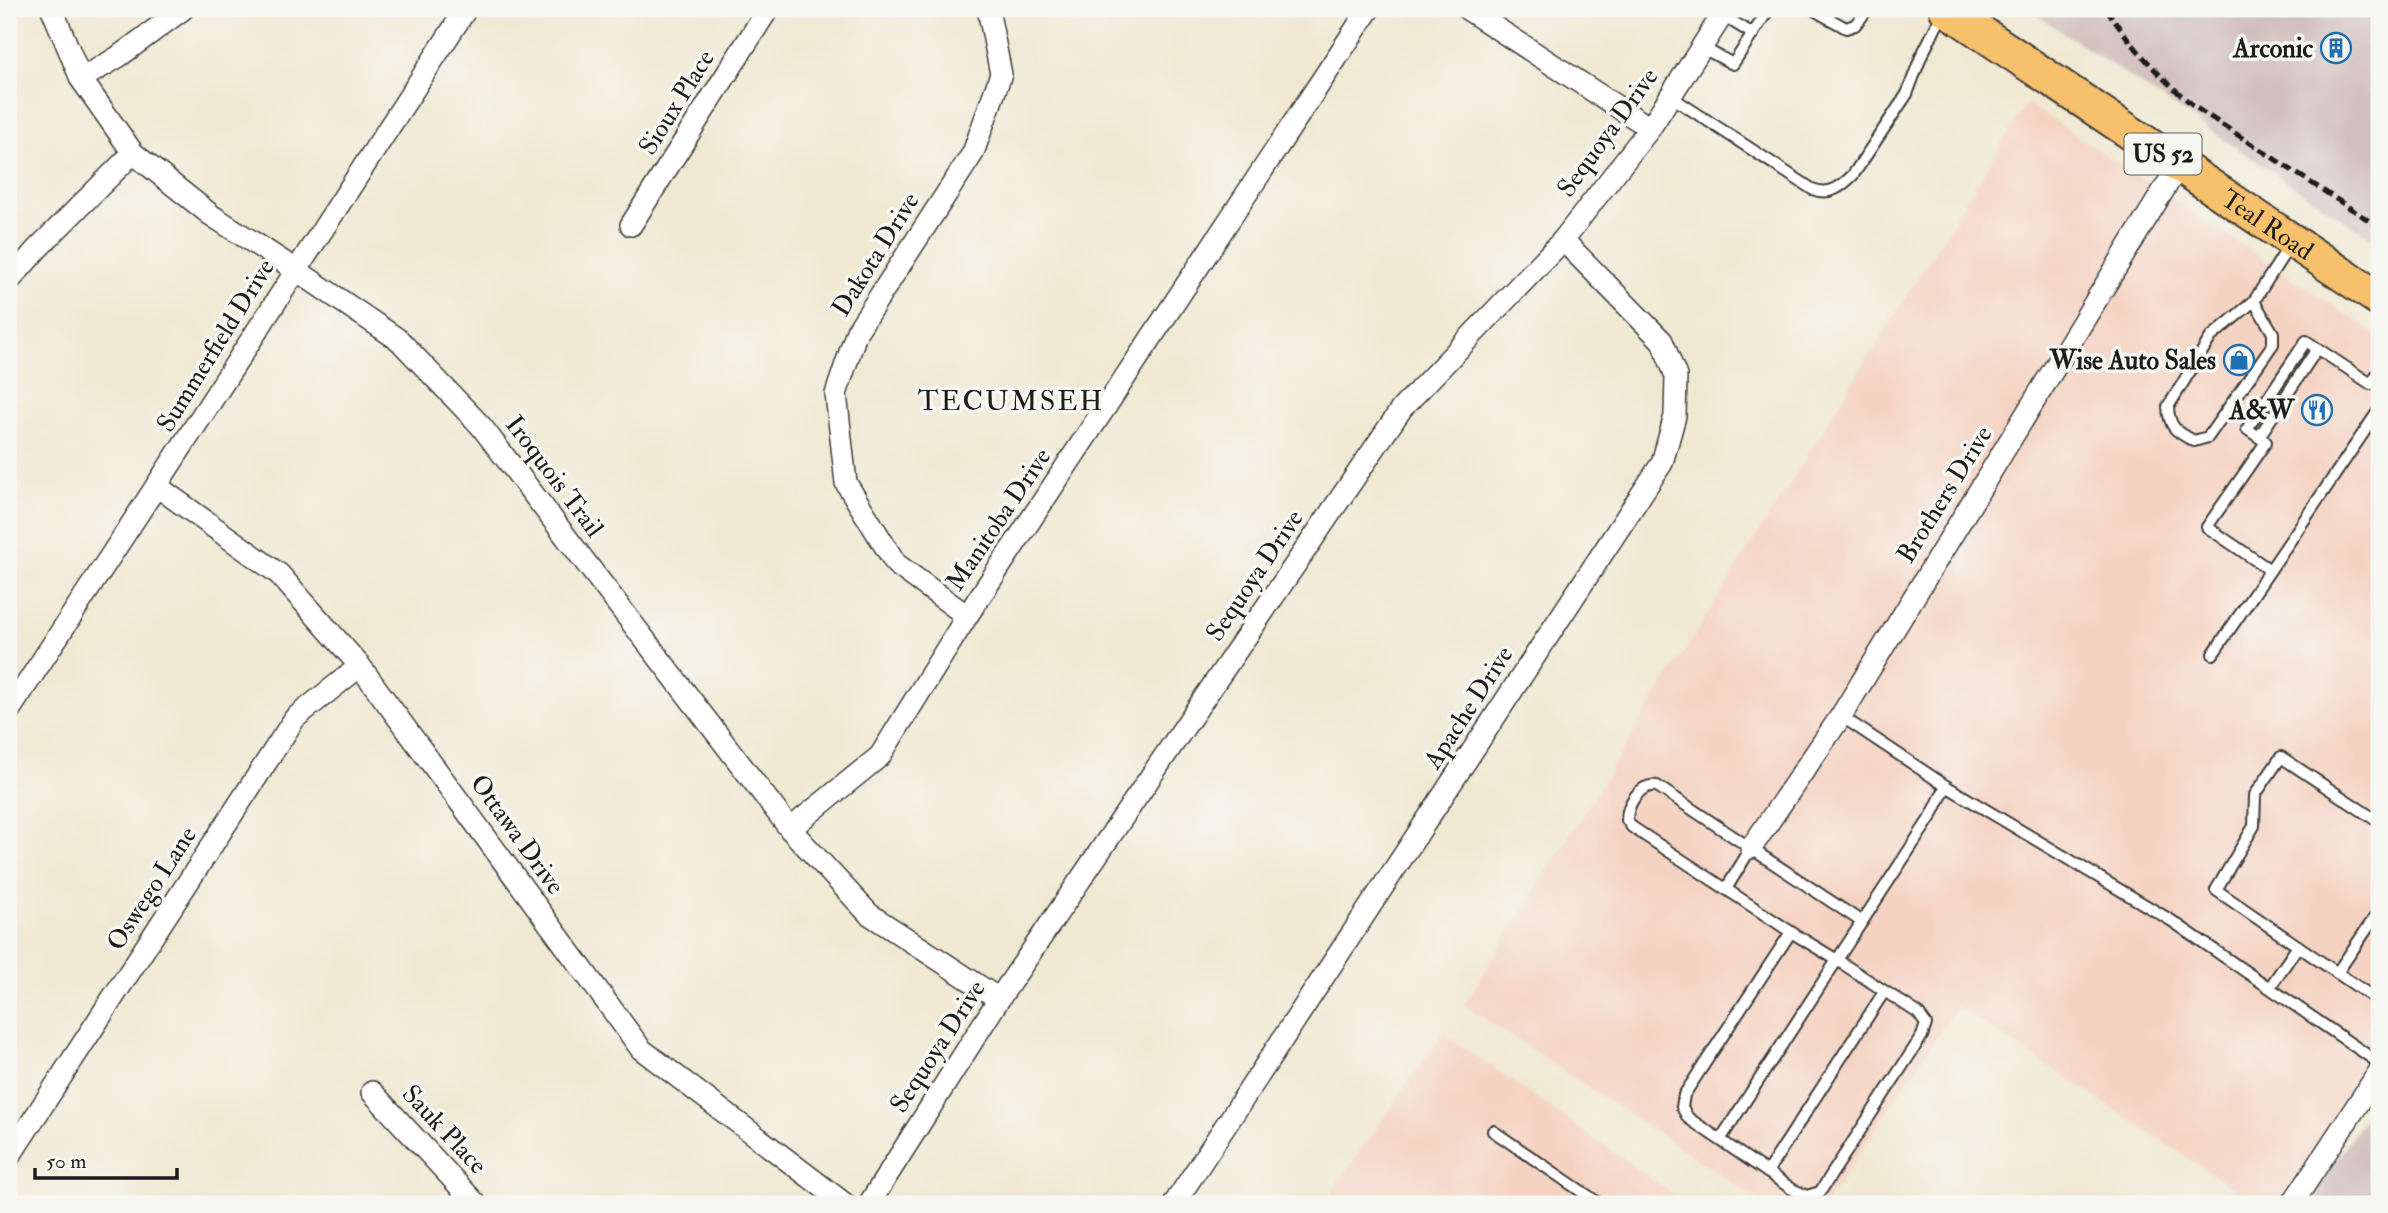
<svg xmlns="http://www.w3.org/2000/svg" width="2388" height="1213" viewBox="0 0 2388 1213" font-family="'IM FELL Double Pica',serif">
	<rect width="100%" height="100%" fill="#f6f6f2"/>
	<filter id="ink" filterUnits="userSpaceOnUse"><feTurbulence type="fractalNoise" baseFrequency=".0143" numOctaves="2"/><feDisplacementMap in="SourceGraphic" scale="14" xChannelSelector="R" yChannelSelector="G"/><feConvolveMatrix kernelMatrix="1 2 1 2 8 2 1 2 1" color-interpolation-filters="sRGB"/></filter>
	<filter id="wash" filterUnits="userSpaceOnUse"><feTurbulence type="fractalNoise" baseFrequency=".00686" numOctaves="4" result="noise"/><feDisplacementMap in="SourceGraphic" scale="28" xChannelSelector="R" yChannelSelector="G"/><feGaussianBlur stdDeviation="1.57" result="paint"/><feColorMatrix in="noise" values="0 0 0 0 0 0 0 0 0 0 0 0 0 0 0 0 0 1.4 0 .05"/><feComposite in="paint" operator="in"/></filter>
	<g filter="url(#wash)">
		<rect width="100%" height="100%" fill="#f0e8d2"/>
		<g fill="#f5d3c2">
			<path d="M 2027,103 L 2379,336 L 2379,1050 L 2278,1204 L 2258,1204 L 1957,1006 L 1825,1204 L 1765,1204 L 1464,1005 Z"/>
			<path d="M 1443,1033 L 1687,1204 L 1323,1204 Z"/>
		</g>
		<g fill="#d1c0bd">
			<path d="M 2028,9 L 2379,9 L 2379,243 Z"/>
			<path d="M 2379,1095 L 2379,1204 L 2308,1204 Z"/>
		</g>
	</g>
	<g filter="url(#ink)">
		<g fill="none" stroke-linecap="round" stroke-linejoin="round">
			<g stroke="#3c3b37" stroke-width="14">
				<g id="lane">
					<path d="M 1812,9 L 1846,28 L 1855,25 L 1868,9"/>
					<path d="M 1722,15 L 1753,34"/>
					<path d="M 1701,47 L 1733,64 L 1769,9"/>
					<path d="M 1670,96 L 1812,189 C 1830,196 1841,187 1853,175 L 1907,94 L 1921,57 L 1943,13"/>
					<path d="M 2254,301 L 2273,333 L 2273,344 L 2208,437 L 2194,441 C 2177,432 2169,428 2168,407 L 2211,337 L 2254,301 L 2291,243"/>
					<path d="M 2259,437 L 2317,349"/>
					<path d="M 2270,570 L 2207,527 L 2266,442 L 2247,429 L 2306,341 L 2371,384 L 2379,371"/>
					<path d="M 2213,654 L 2379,410"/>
					<path d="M 1841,716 L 1946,786 L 2172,921 L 2379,1063"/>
					<path d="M 2379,822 L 2281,757 L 2255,795 L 2254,826 L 2216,890 L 2371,996 L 2379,984"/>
					<path d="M 1726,889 L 1751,848"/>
					<path d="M 1791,932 L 1632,827 L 1627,820 C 1627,804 1640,783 1657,786 L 1862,922"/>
					<path d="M 2337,973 L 2379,911"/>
					<path d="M 2270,987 L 2298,946"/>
					<path d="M 1493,1131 L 1600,1204"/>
					<path d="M 1720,1140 L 1837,960 L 1791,932 L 1684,1095 L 1682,1107 L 1688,1118 L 1792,1189 L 1807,1196 L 1820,1192 L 1922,1036 L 1926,1024 L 1918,1013 L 1837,960 L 1932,815 L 1946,786"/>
					<path d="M 1767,1172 L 1884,992"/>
				</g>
			</g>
			<g stroke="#3c3b37" stroke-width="24">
				<g id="street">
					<path d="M 52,9 L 81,79 L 133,153 L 211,215 L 296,270 L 399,340 L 481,426 L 790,829 L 869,914 L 999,999"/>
					<path d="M 1467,9 L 1650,128"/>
					<path d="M 81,79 L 118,57 L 183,9"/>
					<path d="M 631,225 L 768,9"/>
					<path d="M 9,281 L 37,249 L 133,153"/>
					<path d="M 158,487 L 279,574 L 360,666 L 641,1049 L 845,1204"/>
					<path d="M 967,616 L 896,564 L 846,483 L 836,394 L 857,331 L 973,153 L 1001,74 L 988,9"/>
					<path d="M 9,711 C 163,478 313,242 466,9"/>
					<path d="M 790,829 L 880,756 L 967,616 L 1369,9"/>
					<path d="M 1751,848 L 1841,716 L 2179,165"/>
					<path d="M 372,1092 L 476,1204"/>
					<path d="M 9,1157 L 295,718 L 360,666"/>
					<path d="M 869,1204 L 999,999 L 1402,408 L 1563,240 L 1650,128 L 1726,9"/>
					<path d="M 1174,1204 L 1662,463 L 1675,416 L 1676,376 L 1662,341 L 1563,240"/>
					<path d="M 2292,1204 L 2379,1072"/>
				</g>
			</g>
			<g stroke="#3c3b37" stroke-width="37">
				<g id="primary">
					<path id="s1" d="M 1946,9 L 2379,299"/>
				</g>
			</g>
			<use href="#lane" stroke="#fff" stroke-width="10"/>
			<use href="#street" stroke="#fff" stroke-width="21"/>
			<use href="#primary" stroke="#f7c06c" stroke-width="33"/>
			<path stroke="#1c1c1c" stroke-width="5" stroke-dasharray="10 5" stroke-linecap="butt" d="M 2106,9 C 2132,46 2162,81 2198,109 L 2379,227"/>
		</g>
	</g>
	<defs>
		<g id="building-ring" transform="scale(1.575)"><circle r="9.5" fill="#f6f6f2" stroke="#1f6fb2" stroke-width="1.5"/><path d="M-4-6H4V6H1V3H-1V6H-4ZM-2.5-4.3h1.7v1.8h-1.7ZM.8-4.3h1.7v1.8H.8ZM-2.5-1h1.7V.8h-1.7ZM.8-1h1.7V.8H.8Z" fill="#1f6fb2"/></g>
		<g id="shop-ring" transform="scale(1.575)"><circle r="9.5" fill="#f6f6f2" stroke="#1f6fb2" stroke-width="1.5"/><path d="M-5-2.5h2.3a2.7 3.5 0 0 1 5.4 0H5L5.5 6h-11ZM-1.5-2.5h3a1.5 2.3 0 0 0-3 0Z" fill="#1f6fb2"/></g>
		<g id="restaurant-ring" transform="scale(1.575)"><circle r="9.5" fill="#f6f6f2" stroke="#1f6fb2" stroke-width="1.5"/><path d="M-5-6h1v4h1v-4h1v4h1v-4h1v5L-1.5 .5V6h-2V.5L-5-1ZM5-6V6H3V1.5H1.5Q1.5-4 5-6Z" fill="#1f6fb2"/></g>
	</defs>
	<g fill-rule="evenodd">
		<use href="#building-ring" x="2336" y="48"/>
		<use href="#shop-ring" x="2239" y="360"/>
		<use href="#restaurant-ring" x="2317" y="410"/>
	</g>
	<g text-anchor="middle" stroke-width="7" stroke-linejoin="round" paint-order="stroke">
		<rect fill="#f6f6f2" stroke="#5d5d5c" stroke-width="2" x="2124.5" y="133.5" width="77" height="41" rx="5"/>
		<g font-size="24" font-weight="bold" fill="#1c1c1c">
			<text x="2163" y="162">US 52</text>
		</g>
		<g font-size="26" font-weight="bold" fill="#1c1c1c" stroke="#f6f6f2" text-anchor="end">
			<text x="2313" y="57">Arconic</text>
			<text x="2216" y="369">Wise Auto Sales</text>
			<text x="2294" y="419">A&amp;W</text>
		</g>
		<g font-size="26" fill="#1c1c1c" stroke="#f6f6f2">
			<text transform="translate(676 102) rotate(-58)" y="9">Sioux Place</text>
			<text transform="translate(1607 132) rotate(-54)" y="9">Sequoya Drive</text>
			<text dy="9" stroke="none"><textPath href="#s1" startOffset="387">Teal Road</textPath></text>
			<text transform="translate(875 254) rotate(-58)" y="9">Dakota Drive</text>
			<text transform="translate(215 345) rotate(-58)" y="9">Summerfield Drive</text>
			<text transform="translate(555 476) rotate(53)" y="9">Iroquois Trail</text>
			<text transform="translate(1944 494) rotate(-58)" y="9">Brothers Drive</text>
			<text transform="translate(998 519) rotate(-56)" y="9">Manitoba Drive</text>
			<text transform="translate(1254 575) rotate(-56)" y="9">Sequoya Drive</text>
			<text transform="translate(1468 707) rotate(-57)" y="9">Apache Drive</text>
			<text transform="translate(518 834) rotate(54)" y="9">Ottawa Drive</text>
			<text transform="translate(151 888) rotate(-57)" y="9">Oswego Lane</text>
			<text transform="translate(937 1046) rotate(-57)" y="9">Sequoya Drive</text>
			<text transform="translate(445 1129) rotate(47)" y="9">Sauk Place</text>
		</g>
		<g font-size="28" letter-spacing="2" fill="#1c1c1c" stroke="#f6f6f2">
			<text x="1011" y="410">TECUMSEH</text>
		</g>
	</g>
	<rect width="2388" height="1213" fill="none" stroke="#f6f6f2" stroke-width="35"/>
	<path d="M35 1168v10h142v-10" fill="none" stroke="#1c1c1c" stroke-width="3.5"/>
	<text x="46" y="1168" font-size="21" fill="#1c1c1c" stroke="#f6f6f2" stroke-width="5" paint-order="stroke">50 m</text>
</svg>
